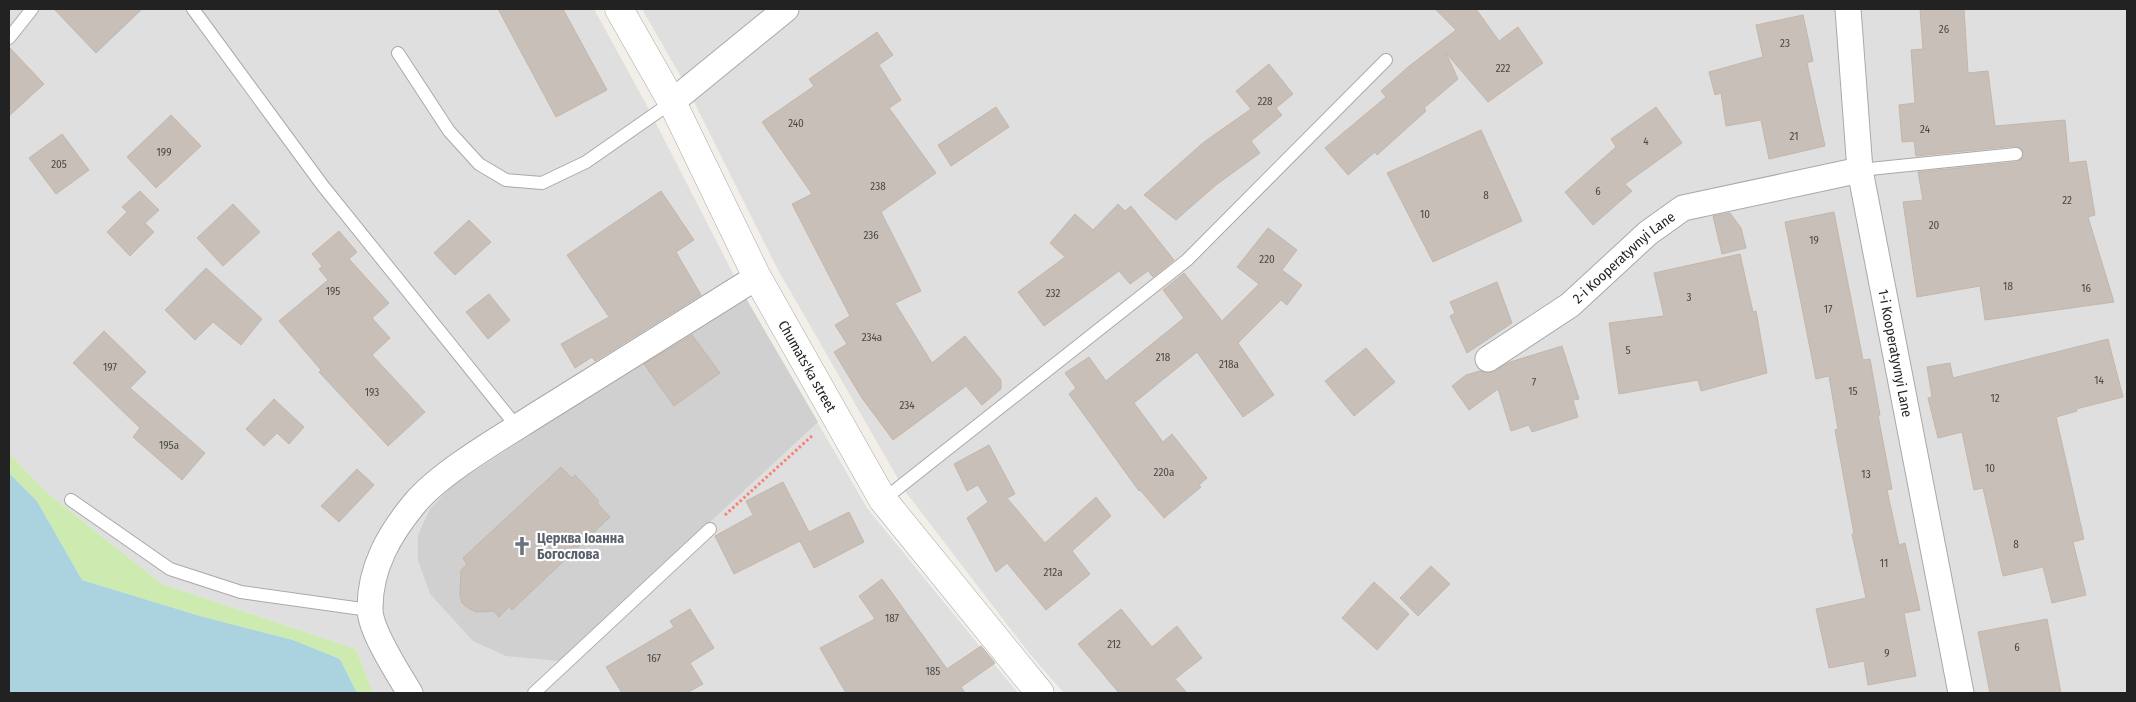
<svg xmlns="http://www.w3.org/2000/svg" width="2136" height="702" viewBox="0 0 2136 702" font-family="'Fira Sans Condensed',sans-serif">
	<rect width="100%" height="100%" fill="#f2efe9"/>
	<g fill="#e0dfdf">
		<path d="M 9,9 L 594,9 L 646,104 L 744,295 L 867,508 L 1018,693 L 373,693 L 356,649 L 162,584 L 46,492 L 9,453 Z"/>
		<path d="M 642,9 L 2127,9 L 2127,693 L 1064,693 L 1029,653 L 905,491 L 777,268 L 684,82 Z"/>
	</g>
	<path fill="#d0d0d0" d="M 744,295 L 818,422 L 560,661 L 506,656 L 473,641 L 430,594 L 418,560 L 418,535 L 430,509 L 453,485 Z"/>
	<path fill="#cdebb0" d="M 9,453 L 46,492 L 162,584 L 356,649 L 373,693 L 357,693 L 340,659 L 293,640 L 200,616 L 82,580 L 37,501 L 9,473 Z"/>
	<path fill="#aad3df" d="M 9,473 L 37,501 L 82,580 L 200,616 L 293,640 L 340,659 L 357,693 L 9,693 Z"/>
	<g fill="#c7bfb8" stroke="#c4b6ab">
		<path d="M 54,9 L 142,9 L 96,53 Z"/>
		<path d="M 498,9 L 563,9 L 607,90 L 556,117 Z"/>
		<path d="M 1435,9 L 1476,9 L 1499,41 L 1518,27 L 1543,63 L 1488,102 L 1446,53 L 1458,79 L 1424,108 L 1426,111 L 1377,155 L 1375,152 L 1348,175 L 1325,148 L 1386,97 L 1381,91 L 1408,67 L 1456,30 Z"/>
		<path d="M 1920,9 L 1964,9 L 1968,73 L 1988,71 L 1995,126 L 2065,120 L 2069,163 L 2086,161 L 2095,215 L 2088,217 L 2114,302 L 1985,320 L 1980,286 L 1917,297 L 1903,202 L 1923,200 L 1918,172 L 2017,162 L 2021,160 L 2024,154 L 2022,149 L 2015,146 L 1916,156 L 1914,141 L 1902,142 L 1899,105 L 1915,103 L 1911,50 L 1923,49 Z"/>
		<path d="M 1803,15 L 1813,61 L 1807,63 L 1825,146 L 1769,159 L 1761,120 L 1726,126 L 1721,93 L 1715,95 L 1709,72 L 1763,57 L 1756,25 Z"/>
		<path d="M 877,32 L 893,55 L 879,65 L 901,100 L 889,108 L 936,173 L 881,212 L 921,291 L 895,303 L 932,363 L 965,336 L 1001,380 L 1001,389 L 982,405 L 966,386 L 893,440 L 862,398 L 834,352 L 847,344 L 835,325 L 850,316 L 792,204 L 812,194 L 762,122 L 814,86 L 809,79 Z"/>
		<path d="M 9,47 L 44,84 L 9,116 Z"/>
		<path d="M 1269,64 L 1293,94 L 1276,108 L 1282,115 L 1251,141 L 1260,153 L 1216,185 L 1176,220 L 1144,195 L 1204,142 L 1251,109 L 1236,91 Z"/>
		<path d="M 996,107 L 1009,127 L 951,166 L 938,145 Z"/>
		<path d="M 1656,107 L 1682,143 L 1625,184 L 1632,191 L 1593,225 L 1565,192 L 1616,147 L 1611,139 Z"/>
		<path d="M 171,115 L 201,146 L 156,188 L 127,157 Z"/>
		<path d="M 1481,130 L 1522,221 L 1433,262 L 1387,173 Z"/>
		<path d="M 62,134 L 89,170 L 56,194 L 29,158 Z"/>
		<path d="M 140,191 L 159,210 L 145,223 L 154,232 L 130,256 L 107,232 L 127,212 L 122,207 Z"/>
		<path d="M 661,191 L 694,240 L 676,252 L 701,295 L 595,361 L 592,357 L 575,368 L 561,344 L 609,317 L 567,255 Z"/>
		<path d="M 233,204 L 260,232 L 223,266 L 197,238 Z"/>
		<path d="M 1118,204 L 1125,211 L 1131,206 L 1174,260 L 1153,277 L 1148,271 L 1130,284 L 1119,271 L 1044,326 L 1018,292 L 1065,257 L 1050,243 L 1075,214 L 1093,230 Z"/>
		<path d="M 1834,212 L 1863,360 L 1870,359 L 1880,415 L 1878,415 L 1892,489 L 1887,490 L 1899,545 L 1905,543 L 1920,610 L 1904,613 L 1916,676 L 1868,685 L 1864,661 L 1829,668 L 1816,609 L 1866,598 L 1852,534 L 1854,534 L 1835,430 L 1838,429 L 1829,376 L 1816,379 L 1785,222 Z"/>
		<path d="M 1730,213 L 1741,228 L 1746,248 L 1722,254 L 1713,216 Z"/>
		<path d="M 469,220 L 491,242 L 455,275 L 434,253 Z"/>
		<path d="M 1268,228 L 1297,250 L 1282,270 L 1302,285 L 1287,305 L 1281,300 L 1238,343 L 1274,395 L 1243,417 L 1197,352 L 1134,403 L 1163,442 L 1172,434 L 1207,478 L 1199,485 L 1201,487 L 1164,518 L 1140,490 L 1139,491 L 1069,394 L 1076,388 L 1065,373 L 1089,357 L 1106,381 L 1184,318 L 1163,290 L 1184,273 L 1222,321 L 1259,284 L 1237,267 Z"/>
		<path d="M 339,231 L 357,252 L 349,259 L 389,303 L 372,318 L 390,338 L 372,355 L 425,412 L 388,446 L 319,372 L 321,370 L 279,321 L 328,280 L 319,269 L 322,266 L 312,254 Z"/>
		<path d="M 1740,254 L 1753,312 L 1756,311 L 1767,373 L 1701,391 L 1698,380 L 1619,394 L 1609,323 L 1664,316 L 1654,273 Z"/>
		<path d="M 206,268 L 262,319 L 241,345 L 213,322 L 195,340 L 165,310 Z"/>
		<path d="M 1497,282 L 1512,323 L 1467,353 L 1450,316 L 1455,313 L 1450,302 Z"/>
		<path d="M 489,294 L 510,320 L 488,339 L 466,312 Z"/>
		<path d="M 104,331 L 146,372 L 130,388 L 205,453 L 182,480 L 133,437 L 140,428 L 73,363 Z"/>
		<path d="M 692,335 L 720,373 L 674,406 L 644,364 Z"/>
		<path d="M 2108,339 L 2123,397 L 2076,409 L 2077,411 L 2056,417 L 2084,539 L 2073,542 L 2086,595 L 2052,603 L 2043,567 L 2003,576 L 1983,488 L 1974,490 L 1962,432 L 1938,438 L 1928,398 L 1932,397 L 1927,367 L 1950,363 L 1953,378 Z"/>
		<path d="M 1562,346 L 1579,399 L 1573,400 L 1578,417 L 1532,432 L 1529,425 L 1511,431 L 1498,389 L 1469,410 L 1452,386 L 1466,375 L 1480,371 L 1489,373 L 1510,362 Z"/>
		<path d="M 1366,348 L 1395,382 L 1354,416 L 1325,381 Z"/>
		<path d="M 274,399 L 304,427 L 289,444 L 277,433 L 264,446 L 246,429 Z"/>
		<path d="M 989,445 L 1015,494 L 1007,498 L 1045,543 L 1096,497 L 1111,516 L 1072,551 L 1090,574 L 1046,610 L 1007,563 L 996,572 L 967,518 L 988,502 L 978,485 L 967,491 L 954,464 Z"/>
		<path d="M 561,467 L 572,478 L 575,475 L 599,501 L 597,503 L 610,517 L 512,610 L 509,607 L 499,617 L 494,611 L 476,612 L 468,608 L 462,603 L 460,595 L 461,570 L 467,564 L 463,558 Z"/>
		<path d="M 357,469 L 374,485 L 339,522 L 321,506 Z"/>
		<path d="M 783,482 L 809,532 L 849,512 L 864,542 L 814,568 L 800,541 L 734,574 L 715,536 L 753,515 L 746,501 Z"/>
		<path d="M 1431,566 L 1450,584 L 1418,616 L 1400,598 Z"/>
		<path d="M 882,579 L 947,669 L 981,646 L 995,663 L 961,687 L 965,693 L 846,693 L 820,648 L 875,619 L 859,596 Z"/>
		<path d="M 1374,582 L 1409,614 L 1377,650 L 1342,618 Z"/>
		<path d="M 690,609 L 714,648 L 690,663 L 703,684 L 687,693 L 622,693 L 606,667 L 674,627 L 670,621 Z"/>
		<path d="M 1121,609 L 1152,647 L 1177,626 L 1190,643 L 1202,658 L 1175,679 L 1187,693 L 1119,693 L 1078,644 Z"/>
		<path d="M 2047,619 L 2061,693 L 1990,693 L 1978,632 Z"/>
	</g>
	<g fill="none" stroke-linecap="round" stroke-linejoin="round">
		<g stroke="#a9a9a9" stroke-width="14">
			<g id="service">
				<path d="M 193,9 L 323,186 L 517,427"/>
				<path d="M 9,38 L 32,9"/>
				<path d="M 398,53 L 449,131 L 479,164 L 506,180 L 542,183 L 586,162 L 672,102"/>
				<path d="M 1860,170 L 2016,154"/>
				<path d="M 71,500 L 170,569 L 241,592 L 369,610"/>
				<path d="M 883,500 L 1187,260 L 1386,60"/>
				<path d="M 534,693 L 710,529"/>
			</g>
		</g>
		<g stroke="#a9a9a9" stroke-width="27">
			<g id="minor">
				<path id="s1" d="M 1848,9 L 1860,170 L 1961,693"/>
				<path d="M 672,102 L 786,9"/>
				<path id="s2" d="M 1488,359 L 1570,305 L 1648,233 L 1683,208 L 1860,170"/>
				<path d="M 410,693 C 399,675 369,629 370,608 C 370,567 390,533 415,503 C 442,471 505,435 541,412 C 613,367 685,322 757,277"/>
			</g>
		</g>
		<g stroke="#a9a9a9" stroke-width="29">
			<g id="tertiary">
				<path id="s3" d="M 619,9 L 672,102 L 757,277 L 883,500 L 1040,693"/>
			</g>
		</g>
		<path stroke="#fa8072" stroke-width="3" stroke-dasharray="2.5 2.5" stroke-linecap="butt" d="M 725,515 L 813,435"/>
		<use href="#service" stroke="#fff" stroke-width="12"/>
		<use href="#minor" stroke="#fff" stroke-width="25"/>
		<use href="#tertiary" stroke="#fff" stroke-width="28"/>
	</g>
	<defs>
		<g id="church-bare" transform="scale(1.5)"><path d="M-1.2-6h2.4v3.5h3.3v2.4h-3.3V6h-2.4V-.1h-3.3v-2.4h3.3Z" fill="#6b7280" stroke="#fff" stroke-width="2.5" paint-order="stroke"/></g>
	</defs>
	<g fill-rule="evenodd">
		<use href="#church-bare" x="522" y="546"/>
	</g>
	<g text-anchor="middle" stroke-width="4.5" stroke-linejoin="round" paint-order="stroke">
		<g font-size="11" fill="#4b4948">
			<text x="1944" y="33">26</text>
			<text x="1785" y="47">23</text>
			<text x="1503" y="72">222</text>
			<text x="1265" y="105">228</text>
			<text x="796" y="127">240</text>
			<text x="1925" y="133">24</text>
			<text x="1794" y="140">21</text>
			<text x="1646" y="145">4</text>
			<text x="164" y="156">199</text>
			<text x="59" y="168">205</text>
			<text x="878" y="190">238</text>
			<text x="1598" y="195">6</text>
			<text x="1486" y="199">8</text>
			<text x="2067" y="204">22</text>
			<text x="1425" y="218">10</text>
			<text x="1934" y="229">20</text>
			<text x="871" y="239">236</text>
			<text x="1814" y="244">19</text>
			<text x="1267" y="263">220</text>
			<text x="2008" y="290">18</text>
			<text x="2086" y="292">16</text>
			<text x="333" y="295">195</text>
			<text x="1053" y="297">232</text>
			<text x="1689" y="301">3</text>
			<text x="1828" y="313">17</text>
			<text x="872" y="341">234а</text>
			<text x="1628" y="354">5</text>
			<text x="1163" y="361">218</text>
			<text x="1229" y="368">218а</text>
			<text x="110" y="371">197</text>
			<text x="2099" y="384">14</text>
			<text x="1534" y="386">7</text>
			<text x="1853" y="395">15</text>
			<text x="372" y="396">193</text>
			<text x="1995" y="402">12</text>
			<text x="907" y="409">234</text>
			<text x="169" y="449">195а</text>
			<text x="1990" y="472">10</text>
			<text x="1164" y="476">220а</text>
			<text x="1866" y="478">13</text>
			<text x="2016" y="548">8</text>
			<text x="1884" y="567">11</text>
			<text x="1053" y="576">212а</text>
			<text x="892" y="622">187</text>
			<text x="1114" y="648">212</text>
			<text x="2017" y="651">6</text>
			<text x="1887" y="657">9</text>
			<text x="654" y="662">167</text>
			<text x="933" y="675">185</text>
		</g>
		<g font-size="14" fill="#222" stroke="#fff">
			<text dy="5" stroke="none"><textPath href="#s2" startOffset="170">2-i Kooperatyvnyi Lane</textPath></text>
			<text dy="5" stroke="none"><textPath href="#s1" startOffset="348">1-i Kooperatyvnyi Lane</textPath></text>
			<text dy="5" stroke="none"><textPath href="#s3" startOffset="404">Chumats'ka street</textPath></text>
		</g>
		<g font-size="14" font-weight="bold" fill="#5b616d" stroke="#fff" text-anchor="start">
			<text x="537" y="543">Церква Іоанна<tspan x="537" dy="16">Богослова</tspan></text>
		</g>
	</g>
	<rect width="2136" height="702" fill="none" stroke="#222222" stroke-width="20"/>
</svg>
